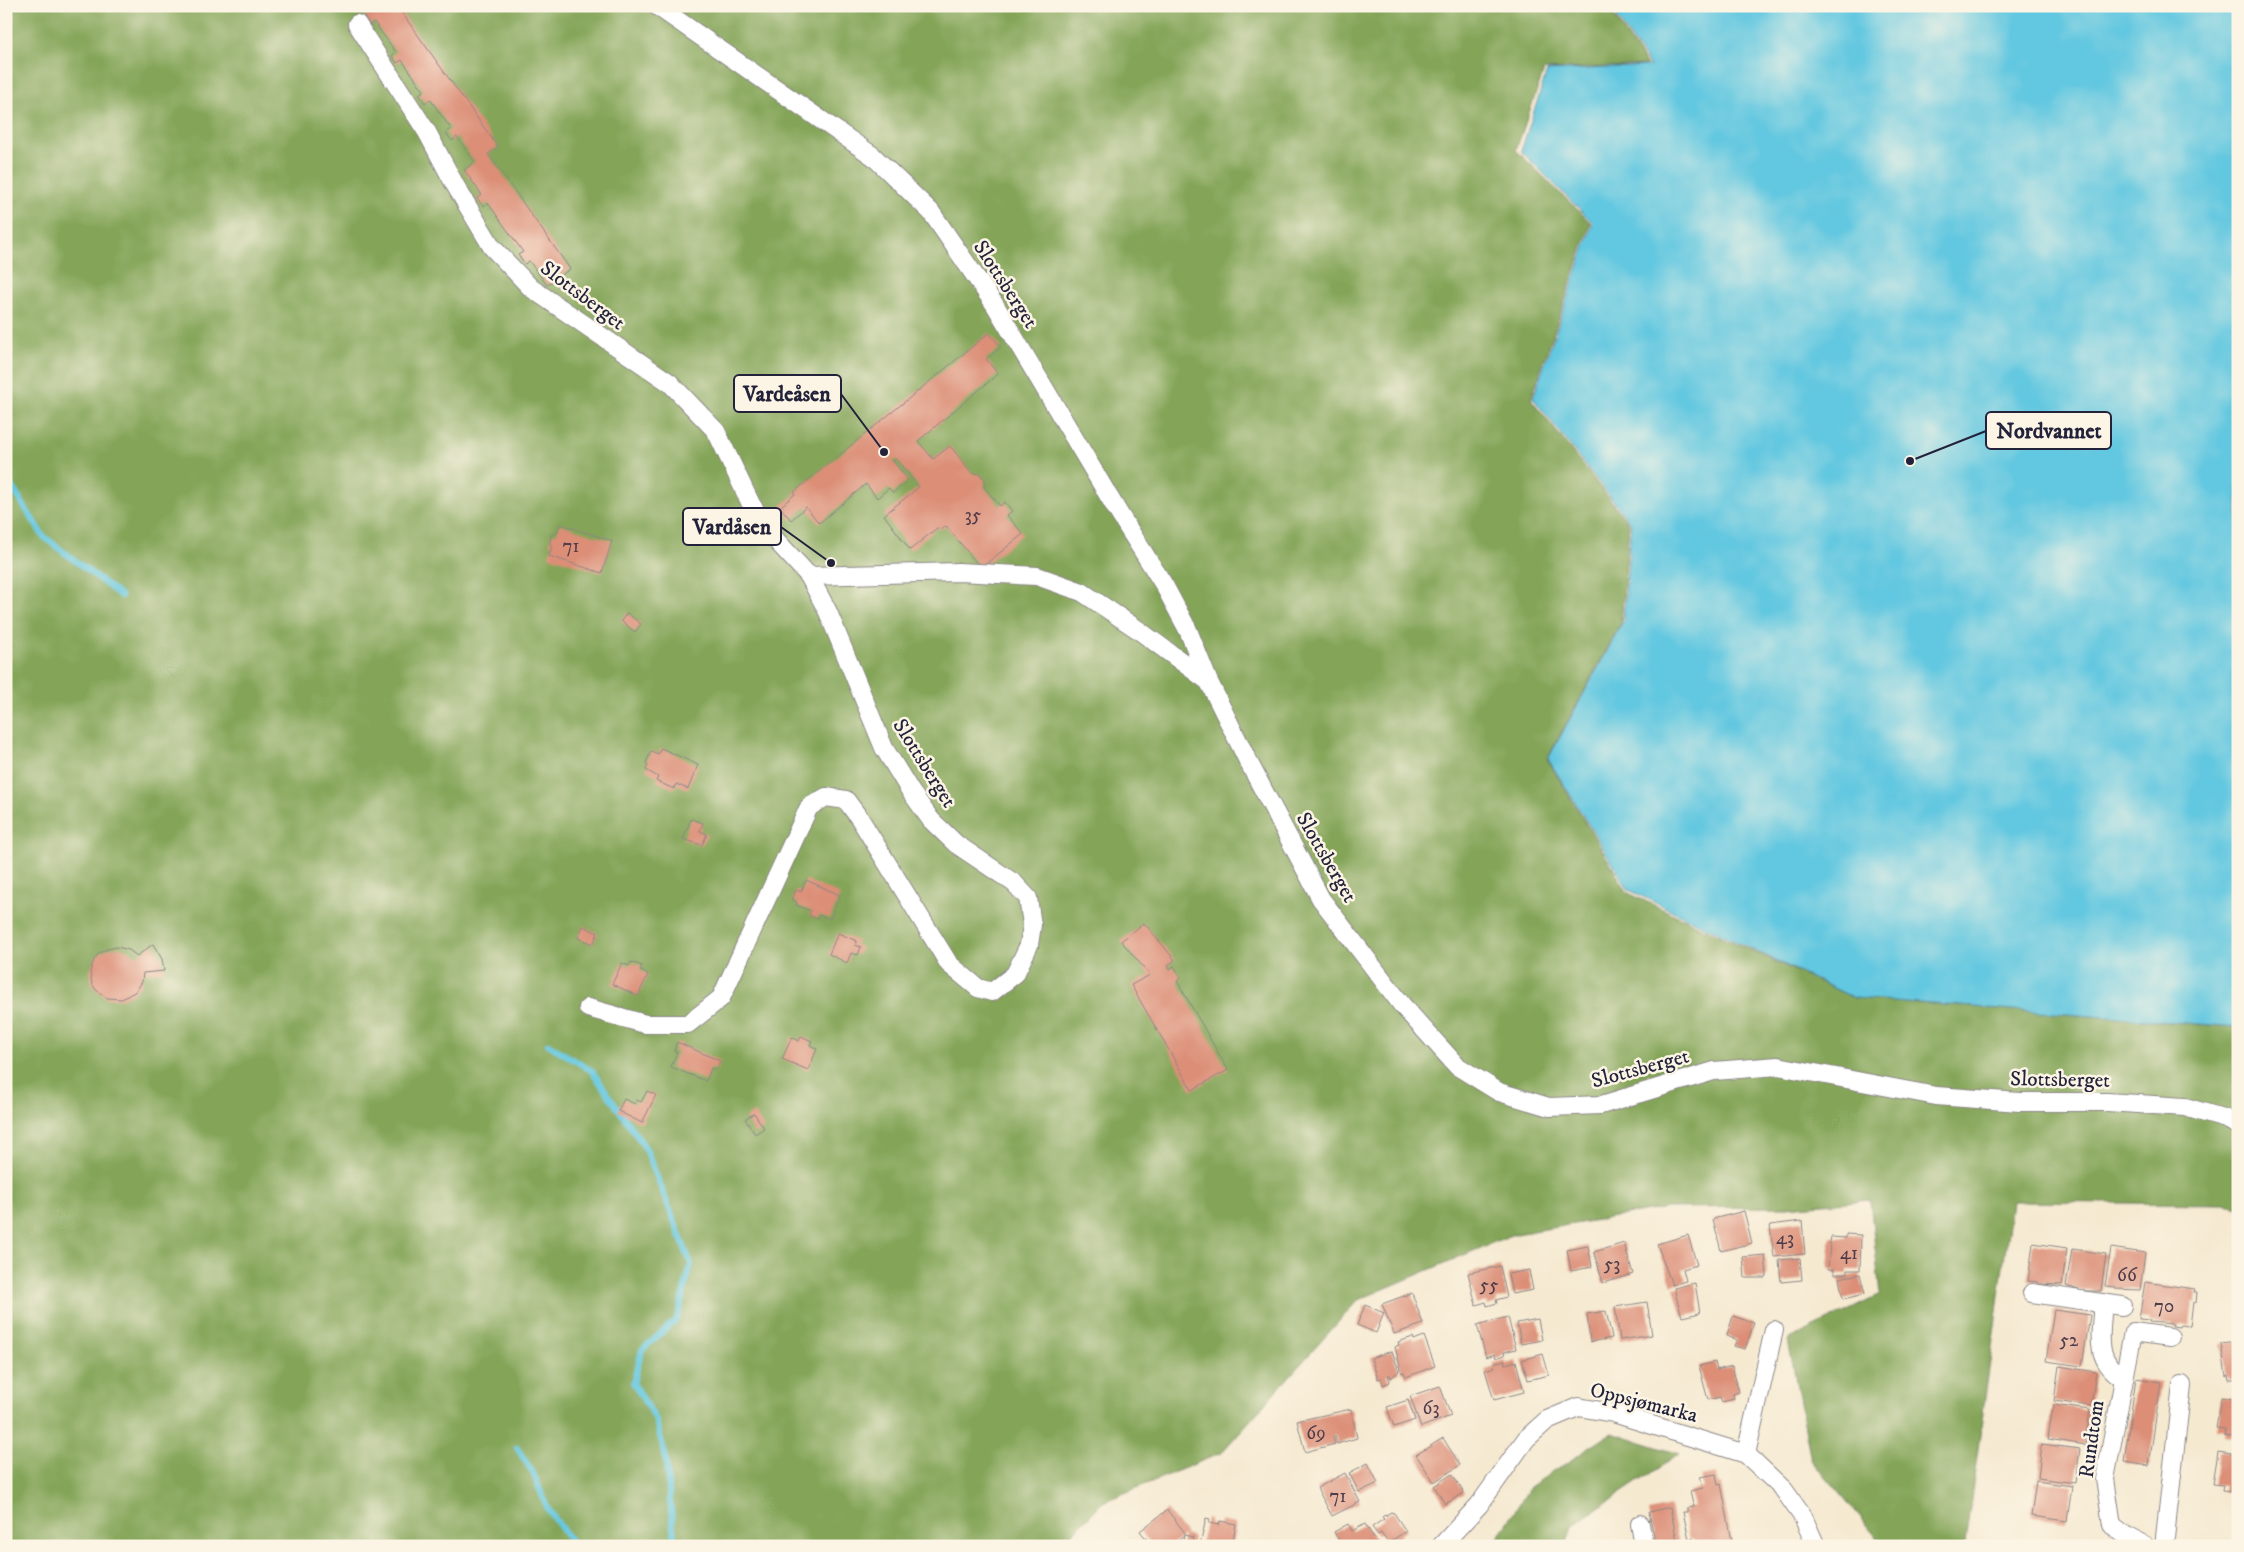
<svg xmlns="http://www.w3.org/2000/svg" width="2244" height="1552" viewBox="0 0 2244 1552" font-family="'IM FELL DW Pica',serif">
	<rect width="100%" height="100%" fill="#fcf5e5"/>
	<filter id="ink" filterUnits="userSpaceOnUse"><feTurbulence type="fractalNoise" baseFrequency=".02" numOctaves="2"/><feDisplacementMap in="SourceGraphic" scale="10" xChannelSelector="R" yChannelSelector="G"/><feConvolveMatrix kernelMatrix="1 2 1 2 8 2 1 2 1" color-interpolation-filters="sRGB"/></filter>
	<filter id="wash" filterUnits="userSpaceOnUse"><feTurbulence type="fractalNoise" baseFrequency=".0096" numOctaves="4" result="noise"/><feDisplacementMap in="SourceGraphic" scale="20" xChannelSelector="R" yChannelSelector="G"/><feGaussianBlur stdDeviation="1.12" result="paint"/><feColorMatrix in="noise" values="0 0 0 0 0 0 0 0 0 0 0 0 0 0 0 0 0 1.4 0 .05"/><feComposite in="paint" operator="in"/></filter>
	<g filter="url(#wash)">
		<rect width="100%" height="100%" fill="#f5e9d0"/>
		<g fill="#84a559" stroke="#53644a">
			<path d="M 6,6 L 1607,6 L 1647,65 L 1544,70 L 1516,150 L 1591,223 L 1531,399 L 1629,524 L 1621,623 L 1547,759 L 1628,893 L 1854,998 L 2238,1027 L 2238,1207 L 2225,1204 L 2012,1202 L 1965,1543 L 1956,1546 L 1884,1546 L 1811,1460 L 1788,1340 L 1880,1295 L 1870,1200 L 1787,1207 L 1666,1208 L 1511,1235 L 1358,1300 L 1221,1453 L 1103,1502 L 1060,1546 L 6,1546 Z"/>
			<path d="M 1612,1433 L 1679,1454 L 1572,1526 L 1566,1546 L 1493,1546 L 1530,1487 Z"/>
		</g>
		<path fill="#62c7e0" stroke="#42748e" d="M 1609,6 L 2238,6 L 2238,1027 L 1854,998 L 1629,890 L 1548,759 L 1623,622 L 1631,524 L 1533,398 L 1593,223 L 1521,151 L 1547,71 L 1650,66 Z"/>
		<g fill="none" stroke-linecap="round" stroke-linejoin="round">
			<g stroke="#62c7e0" stroke-width="6">
				<path d="M 6,473 L 9,482 L 43,536 L 121,596"/>
				<path d="M 548,1044 L 592,1071 L 646,1149 L 691,1264 L 677,1319 L 642,1350 L 633,1383 L 655,1418 L 665,1454 L 675,1546"/>
				<path d="M 517,1448 L 533,1473 L 548,1509 L 574,1546"/>
			</g>
		</g>
		<g id="blocks">
			<g fill="#dc8e77">
				<path d="M 363,6 L 397,6 L 498,147 L 488,154 L 570,269 L 547,285 L 529,261 L 525,264 L 518,255 L 523,252 L 488,203 L 483,206 L 477,198 L 482,195 L 464,170 L 475,162 L 457,137 L 452,141 L 446,133 L 451,129 L 430,99 L 425,103 L 419,94 L 424,91 L 402,60 L 397,63 L 392,56 L 396,52 L 374,22 L 370,25 L 364,17 L 369,14 Z"/>
				<path d="M 989,333 L 1001,347 L 986,359 L 998,374 L 918,441 L 933,459 L 950,446 L 972,473 L 980,474 L 985,480 L 984,487 L 1000,506 L 1005,502 L 1012,511 L 1007,515 L 1023,534 L 981,568 L 946,526 L 942,529 L 937,528 L 910,550 L 884,515 L 919,487 L 896,459 L 893,461 L 908,480 L 893,493 L 889,488 L 877,498 L 866,484 L 819,523 L 806,507 L 791,520 L 780,507 L 795,494 L 794,492 Z"/>
				<path d="M 560,524 L 612,541 L 602,573 L 549,556 L 552,546 L 550,544 L 551,535 L 557,533 Z"/>
				<path d="M 627,613 L 641,624 L 635,632 L 621,621 Z"/>
				<path d="M 661,748 L 698,765 L 688,789 L 676,784 L 674,789 L 656,781 L 658,777 L 646,770 L 648,765 L 646,763 L 651,751 L 658,754 Z"/>
				<path d="M 691,819 L 703,823 L 700,831 L 707,834 L 702,845 L 683,839 Z"/>
				<path d="M 806,880 L 840,895 L 830,919 L 819,915 L 817,919 L 809,915 L 811,911 L 796,905 L 797,902 L 792,900 L 796,890 L 801,892 Z"/>
				<path d="M 1144,923 L 1175,960 L 1168,965 L 1170,969 L 1174,966 L 1181,978 L 1177,981 L 1228,1070 L 1192,1090 L 1131,985 L 1150,975 L 1121,941 Z"/>
				<path d="M 583,926 L 598,933 L 593,944 L 578,938 Z"/>
				<path d="M 838,933 L 857,941 L 855,945 L 861,947 L 858,955 L 851,953 L 847,963 L 829,954 Z"/>
				<path d="M 153,944 L 162,959 L 164,971 L 143,973 L 142,982 L 136,991 L 122,999 L 107,998 L 96,990 L 92,984 L 90,971 L 94,960 L 98,954 L 107,949 L 117,947 L 129,950 L 137,956 Z"/>
				<path d="M 631,962 L 642,966 L 640,971 L 648,974 L 638,996 L 612,984 L 622,963 L 629,966 Z"/>
				<path d="M 801,1036 L 812,1041 L 810,1045 L 817,1049 L 808,1070 L 782,1059 L 792,1037 L 799,1041 Z"/>
				<path d="M 677,1042 L 720,1061 L 716,1070 L 711,1068 L 706,1081 L 671,1067 L 677,1052 L 674,1051 Z"/>
				<path d="M 647,1091 L 656,1095 L 642,1123 L 618,1111 L 624,1099 L 635,1104 L 637,1100 L 641,1102 Z"/>
				<path d="M 754,1113 L 764,1128 L 755,1134 L 745,1119 Z"/>
				<path d="M 1744,1211 L 1752,1243 L 1721,1251 L 1713,1219 Z"/>
				<path d="M 1802,1221 L 1805,1254 L 1774,1257 L 1770,1225 Z"/>
				<path d="M 1846,1234 L 1861,1235 L 1860,1270 L 1847,1270 L 1847,1274 L 1834,1274 L 1834,1269 L 1828,1269 L 1830,1242 L 1831,1237 L 1846,1238 Z"/>
				<path d="M 1688,1235 L 1697,1265 L 1683,1269 L 1686,1281 L 1672,1285 L 1657,1244 Z"/>
				<path d="M 1624,1243 L 1633,1274 L 1603,1283 L 1594,1252 Z"/>
				<path d="M 2033,1243 L 2067,1248 L 2062,1285 L 2038,1284 L 2038,1282 L 2028,1281 Z"/>
				<path d="M 1588,1246 L 1592,1267 L 1571,1271 L 1567,1250 Z"/>
				<path d="M 2111,1248 L 2145,1253 L 2140,1290 L 2115,1289 L 2116,1287 L 2105,1286 Z"/>
				<path d="M 2072,1249 L 2106,1254 L 2101,1291 L 2082,1291 L 2066,1286 Z"/>
				<path d="M 1765,1255 L 1767,1276 L 1765,1278 L 1745,1278 L 1743,1257 Z"/>
				<path d="M 1800,1258 L 1802,1280 L 1781,1282 L 1779,1260 Z"/>
				<path d="M 1500,1266 L 1507,1297 L 1496,1300 L 1497,1303 L 1487,1306 L 1486,1302 L 1476,1305 L 1468,1273 Z"/>
				<path d="M 1529,1270 L 1533,1290 L 1512,1294 L 1508,1274 Z"/>
				<path d="M 1860,1274 L 1865,1294 L 1843,1299 L 1839,1278 Z"/>
				<path d="M 2145,1282 L 2195,1289 L 2194,1292 L 2197,1292 L 2196,1303 L 2193,1302 L 2190,1326 L 2180,1325 L 2179,1327 L 2172,1326 L 2173,1324 L 2149,1322 L 2150,1320 L 2139,1319 Z"/>
				<path d="M 1695,1283 L 1700,1313 L 1682,1317 L 1674,1288 Z"/>
				<path d="M 1412,1293 L 1423,1324 L 1394,1334 L 1382,1304 Z"/>
				<path d="M 1647,1302 L 1652,1335 L 1620,1340 L 1615,1307 Z"/>
				<path d="M 1365,1305 L 1384,1313 L 1376,1333 L 1357,1325 Z"/>
				<path d="M 2054,1310 L 2090,1315 L 2082,1366 L 2046,1361 Z"/>
				<path d="M 1606,1311 L 1612,1338 L 1590,1342 L 1587,1314 Z"/>
				<path d="M 1733,1316 L 1754,1323 L 1745,1349 L 1734,1346 L 1737,1340 L 1727,1336 Z"/>
				<path d="M 1508,1317 L 1516,1349 L 1504,1352 L 1505,1355 L 1496,1358 L 1495,1354 L 1486,1357 L 1477,1325 Z"/>
				<path d="M 1538,1319 L 1542,1340 L 1521,1344 L 1517,1323 Z"/>
				<path d="M 1424,1336 L 1435,1366 L 1406,1377 L 1404,1372 L 1402,1373 L 1395,1347 L 1399,1345 L 1398,1342 L 1413,1337 L 1414,1340 Z"/>
				<path d="M 2238,1342 L 2238,1380 L 2229,1380 L 2228,1375 L 2226,1376 L 2221,1344 Z"/>
				<path d="M 1392,1351 L 1399,1371 L 1391,1378 L 1390,1375 L 1388,1375 L 1390,1382 L 1383,1385 L 1381,1378 L 1378,1379 L 1371,1358 Z"/>
				<path d="M 1543,1354 L 1549,1375 L 1528,1380 L 1522,1360 Z"/>
				<path d="M 1505,1360 L 1506,1364 L 1516,1361 L 1524,1392 L 1494,1400 L 1485,1370 L 1495,1367 L 1493,1363 Z"/>
				<path d="M 1715,1362 L 1717,1370 L 1732,1366 L 1739,1392 L 1733,1394 L 1734,1399 L 1722,1402 L 1720,1397 L 1708,1400 L 1699,1366 Z"/>
				<path d="M 2059,1366 L 2096,1372 L 2091,1406 L 2054,1401 Z"/>
				<path d="M 2136,1378 L 2161,1382 L 2149,1466 L 2124,1462 Z"/>
				<path d="M 1440,1386 L 1451,1416 L 1421,1427 L 1410,1396 Z"/>
				<path d="M 2221,1397 L 2238,1400 L 2238,1432 L 2233,1431 L 2232,1437 L 2224,1436 L 2225,1430 L 2216,1429 Z"/>
				<path d="M 1408,1400 L 1415,1420 L 1394,1427 L 1387,1407 Z"/>
				<path d="M 2053,1405 L 2090,1410 L 2085,1445 L 2048,1439 Z"/>
				<path d="M 1351,1409 L 1357,1438 L 1337,1444 L 1335,1436 L 1333,1436 L 1335,1444 L 1305,1452 L 1297,1421 Z"/>
				<path d="M 1443,1438 L 1460,1465 L 1434,1482 L 1416,1455 Z"/>
				<path d="M 2042,1444 L 2080,1449 L 2075,1483 L 2038,1478 Z"/>
				<path d="M 2218,1452 L 2238,1455 L 2238,1487 L 2230,1486 L 2230,1492 L 2222,1491 L 2223,1485 L 2213,1484 Z"/>
				<path d="M 1368,1463 L 1378,1483 L 1359,1492 L 1349,1473 Z"/>
				<path d="M 1345,1473 L 1360,1502 L 1332,1516 L 1317,1488 Z"/>
				<path d="M 1452,1474 L 1464,1493 L 1445,1504 L 1434,1486 Z"/>
				<path d="M 1716,1474 L 1718,1485 L 1721,1484 L 1733,1546 L 1701,1546 L 1700,1541 L 1694,1542 L 1693,1538 L 1689,1539 L 1683,1512 L 1687,1512 L 1687,1508 L 1694,1507 L 1690,1491 L 1703,1488 L 1700,1477 Z"/>
				<path d="M 2036,1481 L 2072,1486 L 2067,1521 L 2031,1516 Z"/>
				<path d="M 1670,1507 L 1678,1545 L 1656,1546 L 1649,1512 Z"/>
				<path d="M 1167,1510 L 1186,1534 L 1184,1535 L 1193,1537 L 1191,1546 L 1182,1546 L 1184,1535 L 1171,1546 L 1143,1544 L 1148,1541 L 1140,1531 Z"/>
				<path d="M 1391,1512 L 1394,1513 L 1406,1531 L 1388,1543 L 1381,1533 L 1378,1535 L 1372,1527 L 1384,1519 L 1382,1517 L 1385,1515 L 1387,1517 L 1386,1515 Z"/>
				<path d="M 1206,1518 L 1210,1519 L 1209,1523 L 1219,1525 L 1220,1521 L 1236,1524 L 1232,1546 L 1200,1546 Z"/>
				<path d="M 1348,1524 L 1352,1531 L 1365,1524 L 1379,1546 L 1342,1546 L 1334,1532 Z"/>
			</g>
		</g>
	</g>
	<g filter="url(#ink)">
		<use href="#blocks" fill-opacity="0" stroke="#8c8686" stroke-width="1"/>
		<g fill="none" stroke-linecap="round" stroke-linejoin="round">
			<g stroke="#8c8686" stroke-width="20">
				<g id="minor">
					<path d="M 657,6 L 873,156 L 931,212 L 995,305 L 1120,515 L 1164,585 L 1188,630 L 1209,682 L 1248,761 L 1321,899 L 1402,1005 L 1457,1066 L 1499,1092 L 1549,1107 L 1601,1105 L 1714,1071 L 1778,1066 L 1936,1096 L 2020,1102 L 2107,1102 L 2185,1107 L 2226,1119 L 2238,1125"/>
					<path d="M 357,24 L 427,132 L 455,185 L 492,247 L 531,288 L 670,383 L 716,431 L 751,504 L 774,538 L 809,576 L 828,612 L 884,748 L 911,792 L 931,820 L 956,844 L 1014,883 L 1028,898 L 1032,925 L 1029,945 L 1015,974 L 992,992 L 978,988 L 949,964 L 860,819 L 846,800 L 826,797 L 809,807 L 721,998 L 688,1024 L 645,1024 L 588,1008"/>
					<path d="M 809,576 L 958,572 L 1037,576 L 1082,592 L 1137,629 L 1208,681"/>
					<path d="M 2032,1293 L 2122,1306"/>
					<path d="M 2103,1303 C 2101,1334 2093,1359 2123,1378"/>
					<path d="M 1746,1454 L 1774,1330"/>
					<path d="M 1640,1524 L 1644,1546"/>
					<path d="M 1441,1546 L 1479,1505 L 1526,1439 L 1547,1420 L 1578,1407 L 1613,1413 L 1746,1454 L 1784,1490 L 1803,1517 L 1816,1546"/>
					<path d="M 2146,1546 L 2125,1535 L 2112,1525 L 2105,1479 L 2133,1332 L 2170,1337"/>
					<path d="M 2164,1546 L 2182,1385"/>
				</g>
			</g>
			<use href="#minor" stroke="#fff" stroke-width="18"/>
		</g>
	</g>
	<g text-anchor="middle" stroke-width="5" stroke-linejoin="round" paint-order="stroke">
		<g font-size="19" fill="#503d4a">
			<text x="973" y="521">35</text>
			<text x="571" y="552">71</text>
			<text x="1785" y="1244">43</text>
			<text x="1849" y="1259">41</text>
			<text x="1612" y="1270">53</text>
			<text x="2127" y="1281">66</text>
			<text x="1489" y="1291">55</text>
			<text x="2164" y="1312">70</text>
			<text x="2069" y="1346">52</text>
			<text x="1431" y="1414">63</text>
			<text x="1316" y="1439">69</text>
			<text x="1338" y="1502">71</text>
		</g>
		<g font-size="21" fill="#22223b" stroke="#fcf5e5">
			<text transform="translate(1006 284) rotate(57)" y="7">Slottsberget</text>
			<text transform="translate(583 295) rotate(37)" y="7">Slottsberget</text>
			<text transform="translate(925 763) rotate(58)" y="7">Slottsberget</text>
			<text transform="translate(1327 857) rotate(60)" y="7">Slottsberget</text>
			<text transform="translate(1640 1068) rotate(-15)" y="7">Slottsberget</text>
			<text transform="translate(2060 1079) rotate(1)" y="7">Slottsberget</text>
			<text transform="translate(1644 1402) rotate(14)" y="7">Oppsjømarka</text>
			<text transform="translate(2091 1439) rotate(-82)" y="7">Rundtom</text>
		</g>
	</g>
	<path fill="none" stroke="#22223b" stroke-width="2" d="M884 452L841 394M1910 461L1986 431M831 563L781 527"/>
	<g fill="#22223b" stroke="#fcf5e5" stroke-width="2">
		<circle cx="884" cy="452" r="5"/>
		<circle cx="1910" cy="461" r="5"/>
		<circle cx="831" cy="563" r="5"/>
	</g>
	<g fill="#fcf5e5" stroke="#22223b" stroke-width="2">
		<rect x="734" y="375" width="107" height="37" rx="5"/>
		<rect x="1986" y="412" width="125" height="37" rx="5"/>
		<rect x="683" y="508" width="98" height="37" rx="5"/>
	</g>
	<g font-size="22" text-anchor="middle" font-weight="bold" fill="#22223b">
		<text x="787" y="401">Vardeåsen</text>
		<text x="2049" y="438">Nordvannet</text>
		<text x="732" y="534">Vardåsen</text>
	</g>
	<rect width="2244" height="1552" fill="none" stroke="#fcf5e5" stroke-width="25"/>
</svg>
